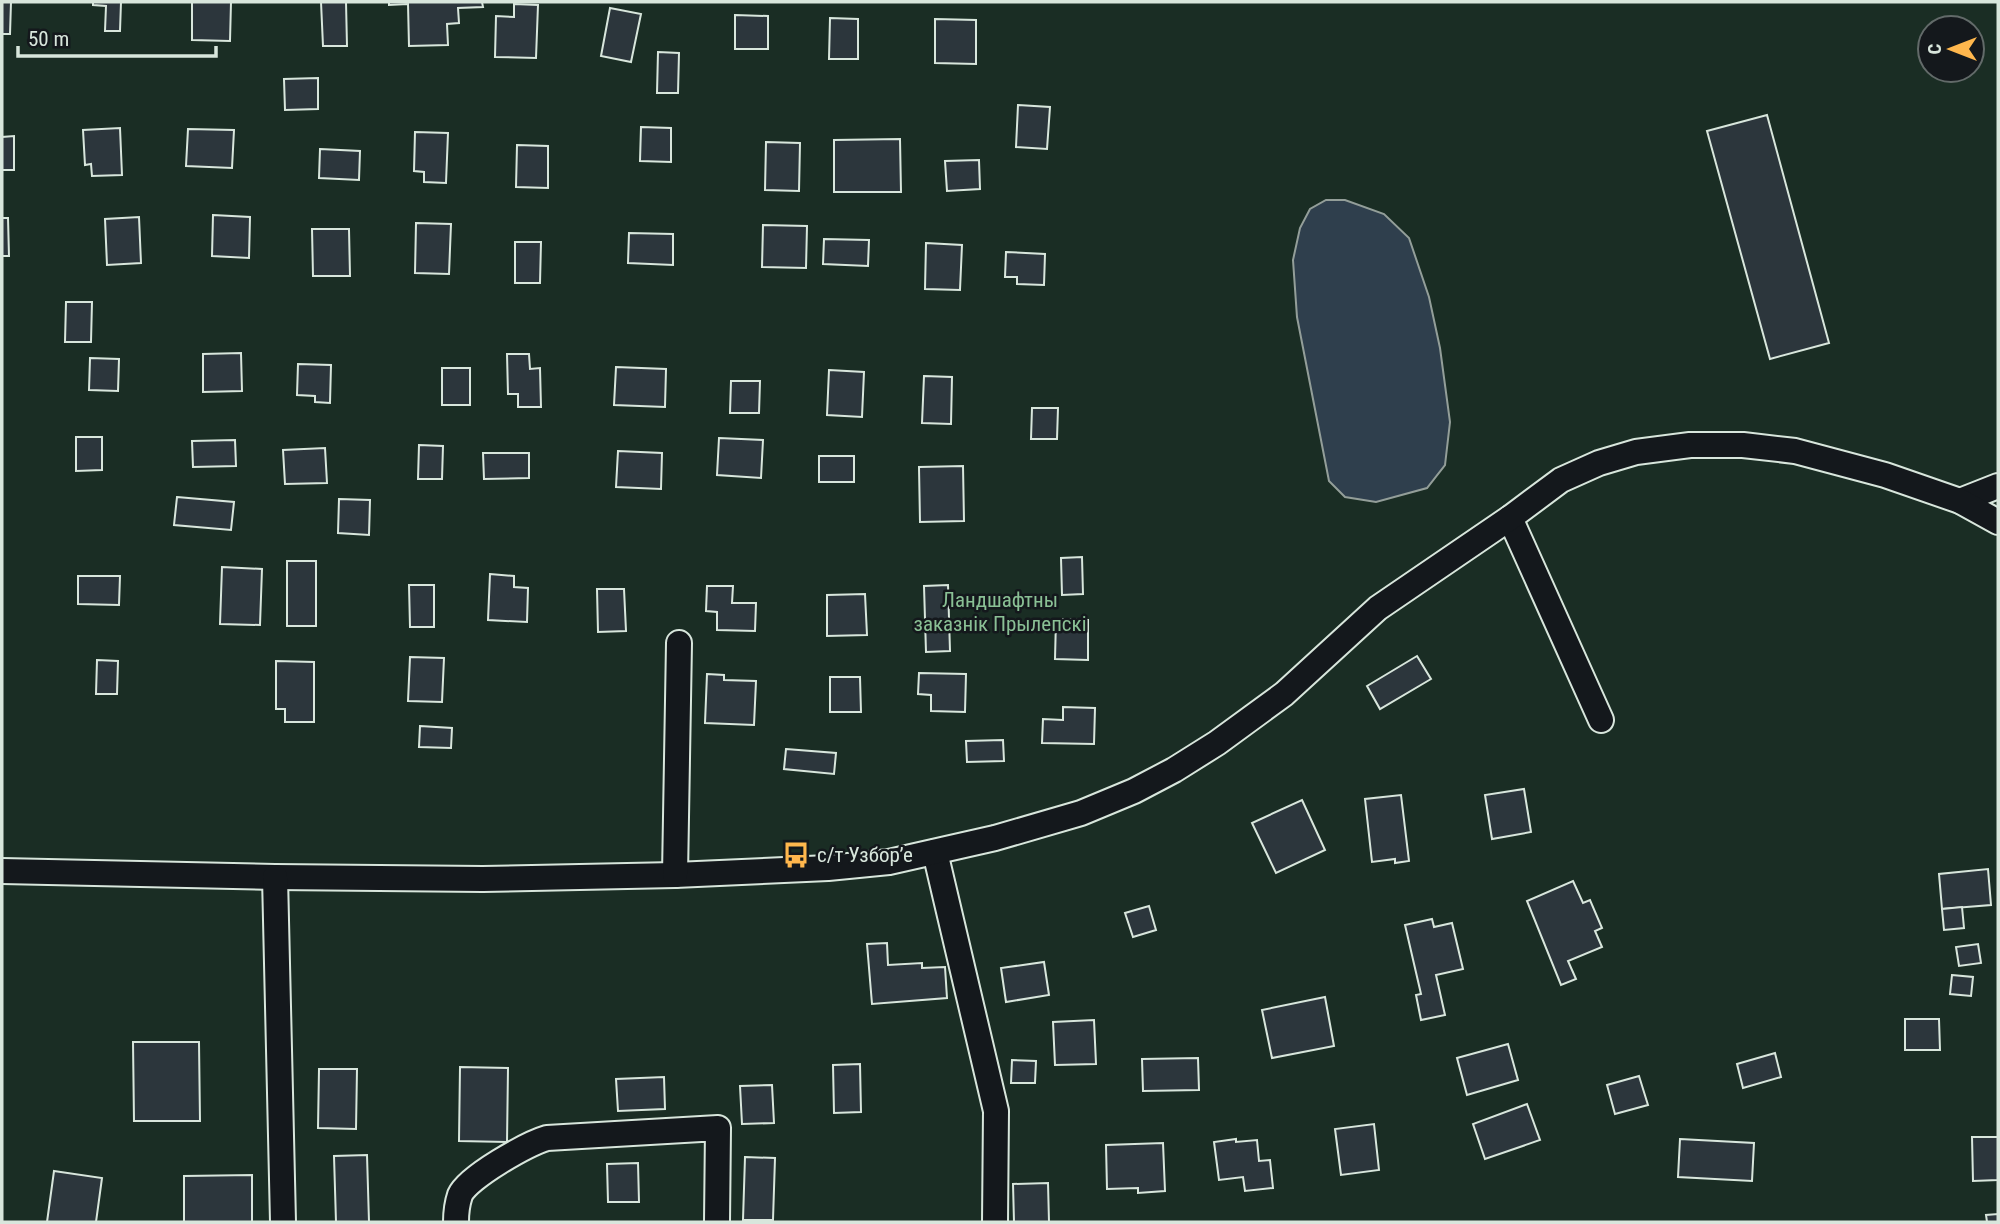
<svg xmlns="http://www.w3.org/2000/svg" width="2000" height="1224" viewBox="0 0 2000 1224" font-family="'Roboto Condensed',sans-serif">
	<rect width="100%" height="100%" fill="#14181c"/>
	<path fill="#1a2d24" stroke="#939e99" stroke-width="2" fill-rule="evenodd" d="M 2,2 L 1998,2 L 1998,1222 L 2,1222 ZM 1930,28 L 1972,28 L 1972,70 L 1930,70 Z"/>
	<path fill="#2f3f4d" stroke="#939e99" stroke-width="2" d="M 1326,200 L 1345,200 L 1384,214 L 1409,238 L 1429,297 L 1440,348 L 1450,422 L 1445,465 L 1427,488 L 1376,502 L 1345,497 L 1329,481 L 1297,317 L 1293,260 L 1300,228 L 1310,209 Z"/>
	<g fill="#2c363c" stroke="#d8e6dc" stroke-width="2">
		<path d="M 2,2 L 11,2 L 10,34 L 2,34 Z"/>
		<path d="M 93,2 L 121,2 L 120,31 L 105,31 L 106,6 L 93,5 Z"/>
		<path d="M 192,2 L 231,2 L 230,41 L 192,40 Z"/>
		<path d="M 321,2 L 346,2 L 347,46 L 323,46 Z"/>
		<path d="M 389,2 L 482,2 L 483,7 L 458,8 L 459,23 L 447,24 L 448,45 L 409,46 L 408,4 L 389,5 Z"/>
		<path d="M 514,4 L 538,5 L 536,58 L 495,57 L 496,16 L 514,17 Z"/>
		<path d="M 610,8 L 641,14 L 631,62 L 601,56 Z"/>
		<path d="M 735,15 L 768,16 L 768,49 L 735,49 Z"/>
		<path d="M 830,18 L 858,19 L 858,59 L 829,59 Z"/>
		<path d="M 935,19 L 976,20 L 976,64 L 935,63 Z"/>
		<path d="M 658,52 L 679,53 L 678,93 L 657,93 Z"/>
		<path d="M 318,78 L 318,109 L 285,110 L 284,79 Z"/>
		<path d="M 1018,105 L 1050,107 L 1047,149 L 1016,147 Z"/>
		<path d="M 1767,115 L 1829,343 L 1770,359 L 1707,131 Z"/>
		<path d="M 641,127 L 671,128 L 671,162 L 640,161 Z"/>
		<path d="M 120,128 L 122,175 L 92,176 L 91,164 L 85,165 L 83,130 Z"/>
		<path d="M 188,129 L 234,130 L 232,168 L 186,166 Z"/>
		<path d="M 415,132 L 448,133 L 446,183 L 424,182 L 424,172 L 414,171 Z"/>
		<path d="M 14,136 L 14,170 L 2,170 L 2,137 Z"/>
		<path d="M 900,139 L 901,192 L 834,192 L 834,140 Z"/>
		<path d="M 766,142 L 800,143 L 799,191 L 765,190 Z"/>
		<path d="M 517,145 L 548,146 L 548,188 L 516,187 Z"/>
		<path d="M 320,149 L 360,151 L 359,180 L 319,178 Z"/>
		<path d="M 979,160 L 980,189 L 947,191 L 945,161 Z"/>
		<path d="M 213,215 L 250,217 L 249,258 L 212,256 Z"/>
		<path d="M 139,217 L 141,263 L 107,265 L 105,219 Z"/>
		<path d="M 2,218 L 8,218 L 9,256 L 2,256 Z"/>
		<path d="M 416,223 L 451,224 L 449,274 L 415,273 Z"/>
		<path d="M 763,225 L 807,226 L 806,268 L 762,267 Z"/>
		<path d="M 312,229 L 349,229 L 350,276 L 313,276 Z"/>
		<path d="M 629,233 L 673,234 L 673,265 L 628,263 Z"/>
		<path d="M 824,239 L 869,240 L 868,266 L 823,264 Z"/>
		<path d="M 515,242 L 541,242 L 540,283 L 515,283 Z"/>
		<path d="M 926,243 L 962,245 L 960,290 L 925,289 Z"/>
		<path d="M 1006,252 L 1045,254 L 1044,285 L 1017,284 L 1017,277 L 1005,277 Z"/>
		<path d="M 66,302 L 92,302 L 91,342 L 65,342 Z"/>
		<path d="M 241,353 L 242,391 L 203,392 L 203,354 Z"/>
		<path d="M 507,354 L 529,354 L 530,369 L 540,368 L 541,407 L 518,407 L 518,394 L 508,394 Z"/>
		<path d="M 90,358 L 119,359 L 118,391 L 89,390 Z"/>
		<path d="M 298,364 L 331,365 L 330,403 L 315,402 L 315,396 L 297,395 Z"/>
		<path d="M 616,367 L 666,369 L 665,407 L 614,405 Z"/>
		<rect x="442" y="368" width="28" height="37"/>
		<path d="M 829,370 L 864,372 L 862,417 L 827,415 Z"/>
		<path d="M 924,376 L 952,377 L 951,424 L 922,423 Z"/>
		<path d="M 731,381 L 760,381 L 759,413 L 730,413 Z"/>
		<path d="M 1032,408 L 1058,408 L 1057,439 L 1031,439 Z"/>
		<path d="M 76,437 L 102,437 L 102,470 L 76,471 Z"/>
		<path d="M 719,438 L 763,440 L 761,478 L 717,475 Z"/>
		<path d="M 235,440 L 236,466 L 193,467 L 192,441 Z"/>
		<path d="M 419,445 L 443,446 L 442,479 L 418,479 Z"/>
		<path d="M 325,448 L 327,483 L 285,484 L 283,450 Z"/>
		<path d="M 618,451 L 662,453 L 661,489 L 616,487 Z"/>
		<path d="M 483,453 L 529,453 L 529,478 L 484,479 Z"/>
		<rect x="819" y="456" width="35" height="26"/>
		<path d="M 963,466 L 964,521 L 920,522 L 919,467 Z"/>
		<path d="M 177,497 L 234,502 L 231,530 L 174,525 Z"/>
		<path d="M 339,499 L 370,500 L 369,535 L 338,533 Z"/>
		<path d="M 1082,557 L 1083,594 L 1062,595 L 1061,558 Z"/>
		<rect x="287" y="561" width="29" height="65"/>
		<path d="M 222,567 L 262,569 L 260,625 L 220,624 Z"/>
		<path d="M 490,574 L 514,576 L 514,587 L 528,588 L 527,622 L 488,620 Z"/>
		<path d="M 78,576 L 120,576 L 119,605 L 78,604 Z"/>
		<path d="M 409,585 L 434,585 L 434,627 L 410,627 Z"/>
		<path d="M 948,585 L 950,651 L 926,652 L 924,586 Z"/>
		<path d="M 707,586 L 733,586 L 732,603 L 756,603 L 755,631 L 717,630 L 717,612 L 706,611 Z"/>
		<path d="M 597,589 L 624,589 L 626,631 L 598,632 Z"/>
		<path d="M 865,594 L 867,635 L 827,636 L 827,595 Z"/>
		<path d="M 1056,619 L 1088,620 L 1088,660 L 1055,659 Z"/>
		<path d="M 1417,656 L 1431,679 L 1380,709 L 1367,686 Z"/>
		<path d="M 410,657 L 444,658 L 442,702 L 408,701 Z"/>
		<path d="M 97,660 L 118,661 L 117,694 L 96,694 Z"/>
		<path d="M 276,661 L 314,662 L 314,722 L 285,722 L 285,709 L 276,709 Z"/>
		<path d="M 919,673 L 966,674 L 965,712 L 931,711 L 931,695 L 918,694 Z"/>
		<path d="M 707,674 L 724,675 L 724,680 L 756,681 L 754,725 L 705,723 Z"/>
		<path d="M 830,677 L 860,677 L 861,712 L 830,712 Z"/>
		<path d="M 1063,707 L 1095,708 L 1094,744 L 1042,743 L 1043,719 L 1063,720 Z"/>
		<path d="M 420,726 L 452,728 L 451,748 L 419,747 Z"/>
		<path d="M 1003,740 L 1004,761 L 967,762 L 966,741 Z"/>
		<path d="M 786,749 L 836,753 L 834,774 L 784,769 Z"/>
		<path d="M 1524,789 L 1531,832 L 1492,839 L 1485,795 Z"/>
		<path d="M 1401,795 L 1409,861 L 1395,863 L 1395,859 L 1372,862 L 1365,799 Z"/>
		<path d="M 1302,800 L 1325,850 L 1276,873 L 1252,823 Z"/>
		<path d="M 1988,869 L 1991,905 L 1942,909 L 1939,874 Z"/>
		<path d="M 1573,881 L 1583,903 L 1590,900 L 1602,928 L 1595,931 L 1602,947 L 1568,961 L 1576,979 L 1561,985 L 1527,901 Z"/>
		<path d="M 1149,906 L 1156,930 L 1133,937 L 1125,913 Z"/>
		<path d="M 1962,907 L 1964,928 L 1944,930 L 1942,909 Z"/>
		<path d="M 1432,919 L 1434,927 L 1452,923 L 1463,969 L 1436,975 L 1445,1015 L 1421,1020 L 1416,995 L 1421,994 L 1405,925 Z"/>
		<path d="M 887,943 L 888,965 L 922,963 L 922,968 L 945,967 L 947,998 L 872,1004 L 867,944 Z"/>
		<path d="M 1978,944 L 1981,963 L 1959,966 L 1956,947 Z"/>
		<path d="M 1044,962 L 1049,995 L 1006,1002 L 1001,968 Z"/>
		<path d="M 1952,975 L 1973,977 L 1971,996 L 1950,994 Z"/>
		<path d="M 1325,997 L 1334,1046 L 1272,1058 L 1262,1010 Z"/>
		<path d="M 1905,1019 L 1939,1019 L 1940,1050 L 1905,1050 Z"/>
		<path d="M 1094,1020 L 1096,1064 L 1055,1065 L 1053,1022 Z"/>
		<path d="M 133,1042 L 199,1042 L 200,1121 L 134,1121 Z"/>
		<path d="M 1508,1044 L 1518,1080 L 1467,1095 L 1457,1058 Z"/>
		<path d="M 1775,1053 L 1781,1077 L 1743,1088 L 1737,1064 Z"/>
		<path d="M 1198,1058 L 1199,1090 L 1143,1091 L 1142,1059 Z"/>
		<path d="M 1012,1060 L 1036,1061 L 1035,1083 L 1011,1083 Z"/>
		<path d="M 860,1064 L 861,1112 L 834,1113 L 833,1065 Z"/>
		<path d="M 460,1067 L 508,1068 L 507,1142 L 459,1141 Z"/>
		<path d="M 319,1069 L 357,1069 L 356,1129 L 318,1128 Z"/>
		<path d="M 1639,1076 L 1648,1105 L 1615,1114 L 1607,1085 Z"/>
		<path d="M 664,1077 L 665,1109 L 618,1111 L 616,1079 Z"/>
		<path d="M 772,1085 L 774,1123 L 742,1124 L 740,1086 Z"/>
		<path d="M 1527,1104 L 1540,1140 L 1485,1159 L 1473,1124 Z"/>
		<path d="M 1374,1124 L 1379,1170 L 1341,1175 L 1335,1129 Z"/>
		<path d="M 1972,1137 L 1998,1137 L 1998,1180 L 1973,1181 Z"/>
		<path d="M 1236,1139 L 1236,1142 L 1257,1140 L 1259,1161 L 1270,1160 L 1273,1188 L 1245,1191 L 1243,1177 L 1219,1180 L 1214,1142 Z"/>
		<path d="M 1680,1139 L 1754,1143 L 1752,1181 L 1678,1177 Z"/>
		<path d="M 1163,1143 L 1165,1191 L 1138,1193 L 1138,1188 L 1107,1189 L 1106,1145 Z"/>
		<path d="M 367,1155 L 369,1222 L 336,1222 L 334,1156 Z"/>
		<path d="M 745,1157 L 775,1158 L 773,1220 L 743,1220 Z"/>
		<path d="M 638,1163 L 639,1202 L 608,1202 L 607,1164 Z"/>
		<path d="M 54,1171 L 102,1178 L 96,1222 L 47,1222 Z"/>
		<path d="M 252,1175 L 252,1222 L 184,1222 L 184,1176 Z"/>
		<path d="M 1048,1183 L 1049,1222 L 1014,1222 L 1013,1184 Z"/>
		<path d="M 1998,1214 L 1998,1222 L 1987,1222 L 1986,1215 Z"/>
	</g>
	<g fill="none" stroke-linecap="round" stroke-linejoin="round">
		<g stroke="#d8e6dc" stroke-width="28">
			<g id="minor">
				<path d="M 1960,501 L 1998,486"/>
				<path d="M 1510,518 L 1601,720"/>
				<path d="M 935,852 L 996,1111 L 995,1222"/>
				<path d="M 2,871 L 275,877 L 483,879 L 675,875 L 828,868 L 889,862 L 995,838 L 1081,813 L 1134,791 L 1174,770 L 1217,743 L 1284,694 L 1378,608 L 1510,518 L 1561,480 L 1599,463 L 1636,452 L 1690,445 L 1743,445 L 1795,451 L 1885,475 L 1960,501 L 1998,522"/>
				<path d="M 675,875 L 679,643"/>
				<path d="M 275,877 L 283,1222"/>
				<path d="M 456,1222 C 456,1213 457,1204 460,1195 C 468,1177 527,1144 547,1138 L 718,1128 L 717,1222"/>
			</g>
		</g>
		<use href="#minor" stroke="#14181c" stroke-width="24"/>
	</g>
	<defs>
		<g id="bus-bare" transform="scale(2.1)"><path d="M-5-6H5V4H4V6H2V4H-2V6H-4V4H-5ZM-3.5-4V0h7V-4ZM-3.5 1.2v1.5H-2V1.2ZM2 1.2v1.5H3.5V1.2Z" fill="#ffb74d" stroke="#14181c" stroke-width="2.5" paint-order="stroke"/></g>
	</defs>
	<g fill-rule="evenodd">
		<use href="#bus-bare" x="796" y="855"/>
	</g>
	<g text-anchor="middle" stroke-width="5" stroke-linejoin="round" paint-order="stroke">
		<g font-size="21" fill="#8ac095" stroke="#14181c">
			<text x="1000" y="607">Ландшафтны<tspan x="1000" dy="24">заказнік Прылепскі</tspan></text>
		</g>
		<g font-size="21" fill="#d8e6dc" stroke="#14181c" text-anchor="start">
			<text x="817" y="862">с/т Узборʼе</text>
		</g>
	</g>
	<rect width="2000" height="1224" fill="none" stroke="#d8e6dc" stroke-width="7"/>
	<g transform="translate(1951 49) rotate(270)"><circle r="33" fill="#14181c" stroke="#626a69" stroke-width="2"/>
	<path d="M0-5L12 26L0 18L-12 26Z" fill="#ffb74d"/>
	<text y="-10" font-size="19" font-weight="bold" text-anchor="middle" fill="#d8e6dc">С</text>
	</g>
	<path d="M18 46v10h198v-10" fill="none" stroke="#d8e6dc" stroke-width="3.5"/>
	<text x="28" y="46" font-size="21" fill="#d8e6dc" stroke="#14181c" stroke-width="5" paint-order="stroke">50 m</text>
</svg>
